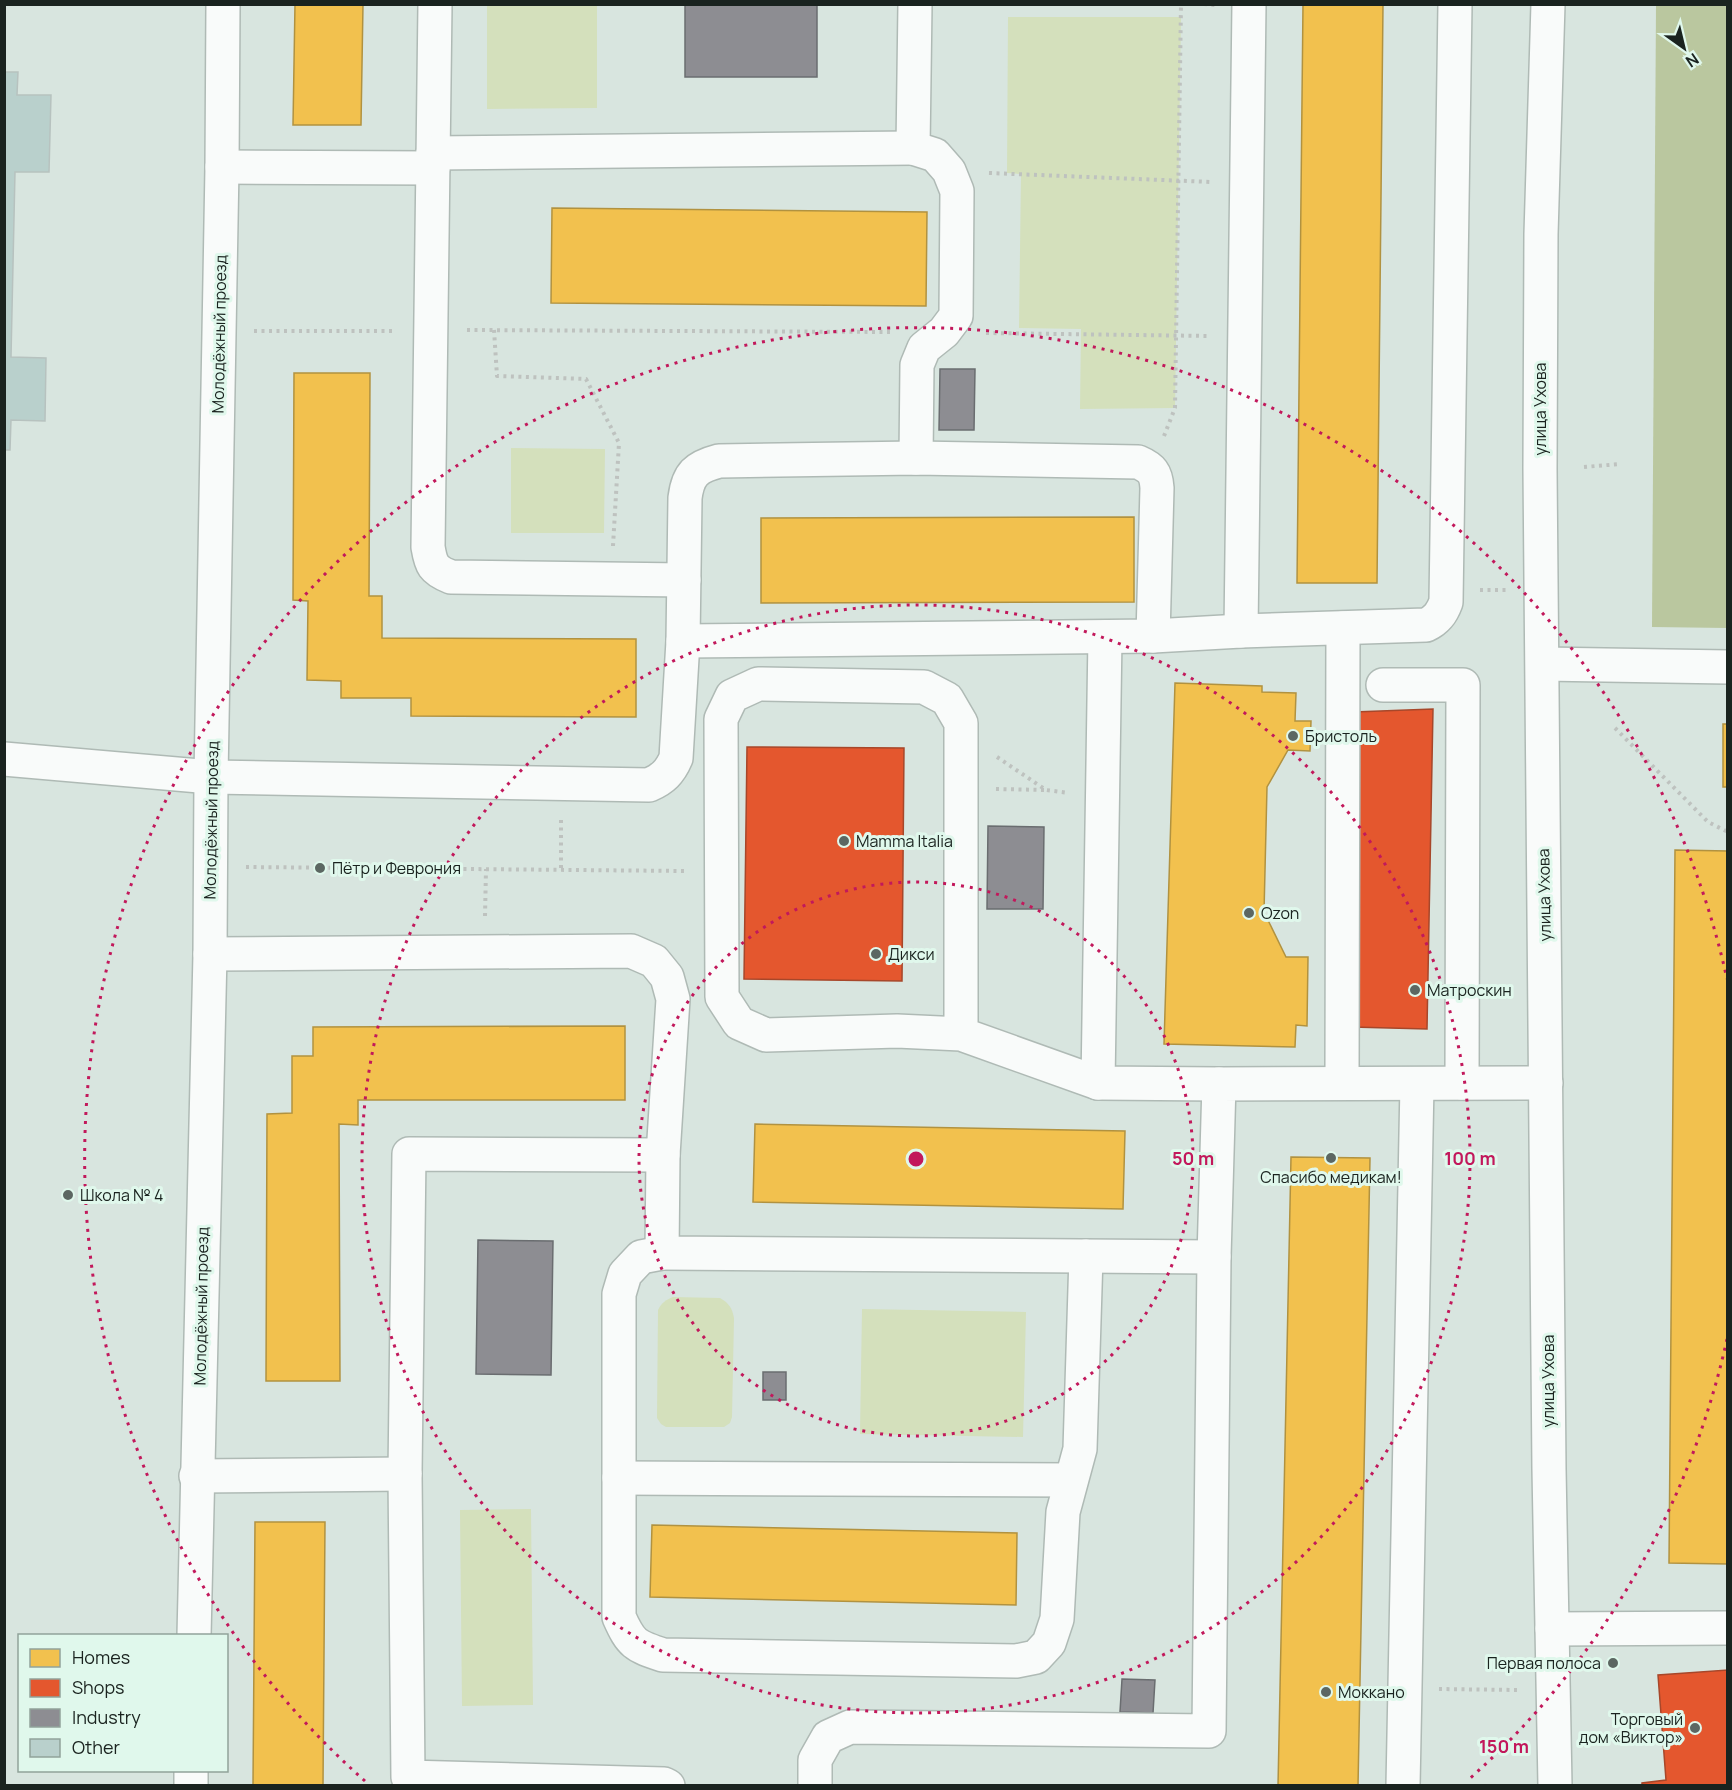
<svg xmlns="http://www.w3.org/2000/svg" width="1732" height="1790" viewBox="0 0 1732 1790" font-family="Manrope,sans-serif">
	<rect width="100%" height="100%" fill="#d8e5df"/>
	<g fill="#d4e0bc">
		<path d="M 487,5 L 597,5 L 597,108 L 487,109 Z"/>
		<path d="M 1008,17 L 1181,17 L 1175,408 L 1080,409 L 1081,329 L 1019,328 L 1021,174 L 1007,173 Z"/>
		<path d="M 511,448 L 605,449 L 604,533 L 511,533 Z"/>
		<path d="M 673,1297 L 720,1298 C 729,1303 732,1308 734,1318 L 732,1417 L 730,1423 L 724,1427 L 666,1427 L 661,1424 L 657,1418 L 658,1310 C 662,1302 666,1300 673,1297 Z"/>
		<path d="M 862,1309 L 1026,1312 L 1023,1437 L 860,1434 Z"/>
		<path d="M 531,1509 L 533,1705 L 462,1706 L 460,1510 Z"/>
	</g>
	<path fill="#bac79f" d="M 1656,5 L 1727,5 L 1727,628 L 1652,627 Z"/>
	<g fill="#f2c14e" stroke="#b19240" stroke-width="1.5">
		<path d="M 295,4 L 363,4 L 361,125 L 293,125 Z"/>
		<path d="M 1303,4 L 1383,4 L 1377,583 L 1297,583 Z"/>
		<path d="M 552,208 L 927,212 L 926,306 L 551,303 Z"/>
		<path d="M 294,373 L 370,373 L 369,596 L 382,596 L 382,638 L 636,639 L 636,717 L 411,716 L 411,698 L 341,698 L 341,681 L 307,680 L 308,601 L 293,600 Z"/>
		<path d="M 1134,517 L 1134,602 L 761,603 L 761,518 Z"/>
		<path d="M 1175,683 L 1262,686 L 1262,692 L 1296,693 L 1295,721 L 1311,721 L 1310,751 L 1288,750 L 1267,787 L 1264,912 L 1286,957 L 1308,957 L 1307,1026 L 1296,1025 L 1295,1047 L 1164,1044 Z"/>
		<rect x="1723" y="724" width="5" height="63"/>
		<path d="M 1675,850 L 1728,851 L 1728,1564 L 1669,1563 Z"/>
		<path d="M 625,1026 L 625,1100 L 358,1100 L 358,1125 L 339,1124 L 340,1381 L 266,1381 L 267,1114 L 292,1113 L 292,1056 L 313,1056 L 313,1027 Z"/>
		<path d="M 755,1124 L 1125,1131 L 1123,1209 L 753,1202 Z"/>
		<path d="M 1291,1157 L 1370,1158 L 1358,1786 L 1278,1786 Z"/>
		<path d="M 255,1522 L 325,1522 L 323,1786 L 253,1786 Z"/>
		<path d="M 652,1525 L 1017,1533 L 1016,1605 L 650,1597 Z"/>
	</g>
	<g fill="#e4572e" stroke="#a7472a" stroke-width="1.5">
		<path d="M 1433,709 L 1427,1029 L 1352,1027 L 1354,712 Z"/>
		<path d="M 747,747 L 904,748 L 902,981 L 744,979 Z"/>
		<path d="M 1728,1670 L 1728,1786 L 1642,1786 L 1642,1783 L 1666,1780 L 1658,1675 Z"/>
	</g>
	<g fill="#8d8d92" stroke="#6a6d70" stroke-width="1.5">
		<rect x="685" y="4" width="132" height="73"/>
		<path d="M 940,369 L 975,369 L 974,430 L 939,430 Z"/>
		<path d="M 988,826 L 1044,827 L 1043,909 L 987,909 Z"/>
		<path d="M 478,1240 L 553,1241 L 551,1375 L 476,1374 Z"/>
		<rect x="763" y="1372" width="23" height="28"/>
		<path d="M 1122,1679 L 1155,1680 L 1153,1713 L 1120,1712 Z"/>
	</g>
	<path fill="#b9d0cc" stroke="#b7c2bf" stroke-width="1.5" d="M 4,72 L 18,72 L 17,95 L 51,95 L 49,172 L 15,172 L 11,357 L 46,358 L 45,421 L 11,420 L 10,450 L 4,450 Z"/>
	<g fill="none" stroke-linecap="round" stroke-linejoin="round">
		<g stroke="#afbab5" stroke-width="36">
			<g id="minor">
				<path d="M 435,4 L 428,547 C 431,565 433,570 451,577 L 684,580"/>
				<path d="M 915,4 L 913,148 L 935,155 L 949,171 L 957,191 L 956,316 L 944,332 L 924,348 L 917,365 L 916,458"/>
				<path d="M 1548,4 L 1541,234 L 1540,469 L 1549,1469 L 1555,1786"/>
				<path d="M 433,153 L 913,148"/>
				<path d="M 222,167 L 433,168"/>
				<path d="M 1241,631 L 1249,4"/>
				<path d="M 1105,637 L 1098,1083 L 1219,1084"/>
				<path d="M 683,641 L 1153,636 L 1241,631 L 1426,625 C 1437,620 1442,613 1446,602 L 1455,4"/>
				<path d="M 1543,664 L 1728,667"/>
				<path d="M 1383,685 L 1463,685 L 1462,1083"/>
				<path d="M 4,759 L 211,777 L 649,785 C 663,779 670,772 676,758 L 683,641 L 685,498 C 688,474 696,467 719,461 L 916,458 L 1138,462 C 1152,468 1156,473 1157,488 L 1153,636"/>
				<path d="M 210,954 L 631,951 L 654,961 L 667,977 L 673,999 L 663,1155 L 409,1154 L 405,1474 L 408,1777 L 664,1784 L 668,1786"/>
				<path d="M 961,1034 L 961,723 L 947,699 L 924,687 L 758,684 L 732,696 L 721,719 L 722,997 L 739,1023 L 766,1035 L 897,1031 L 961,1034 L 1098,1083"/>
				<path d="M 1342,1082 L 1343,628"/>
				<path d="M 663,1155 L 662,1253 L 1214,1257"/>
				<path d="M 662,1253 L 641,1257 L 625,1274 L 619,1294 L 619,1617 C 631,1644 635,1646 663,1655 L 1016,1661 L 1036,1657 L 1049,1643 L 1057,1619 L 1063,1512 L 1080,1449 L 1086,1256"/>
				<path d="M 196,1476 L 405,1474"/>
				<path d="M 619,1478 L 1071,1480"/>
				<path d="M 1552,1629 L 1728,1628"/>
				<path d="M 194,1636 L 210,954 L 211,777 L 222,167 L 223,4"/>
				<path d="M 191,1786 L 191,1770"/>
				<path d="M 815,1786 L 815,1760 L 828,1737 L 850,1727 L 1209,1731 L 1214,1257 L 1219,1084 L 1546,1083"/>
				<path d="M 1403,1786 L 1417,1084"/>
			</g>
		</g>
		<g stroke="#bec2bf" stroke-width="4" stroke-dasharray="3 4.5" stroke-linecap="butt">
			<path d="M 1204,4 L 1215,5"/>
			<path d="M 989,173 L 1212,182"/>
			<path d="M 467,330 L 891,332"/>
			<path d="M 494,330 L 497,376 L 586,379 L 619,443 L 613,546"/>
			<path d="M 254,331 L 396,331"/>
			<path d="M 986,333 L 1209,336"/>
			<path d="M 1164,436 L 1175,408 L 1181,4"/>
			<path d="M 1584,467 L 1620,464"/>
			<path d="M 1480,590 L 1506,590"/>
			<path d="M 1615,728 L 1708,822 L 1728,832"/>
			<path d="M 997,757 L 1046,790 L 1069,793"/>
			<path d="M 996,789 L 1045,790"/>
			<path d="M 561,820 L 561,870"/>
			<path d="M 246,867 L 685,871"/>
			<path d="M 485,916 L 486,869"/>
			<path d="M 1439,1689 L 1518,1690"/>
		</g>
		<use href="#minor" stroke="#f9fbfa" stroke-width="33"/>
	</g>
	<g fill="none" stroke="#c2185b" stroke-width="3" stroke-dasharray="3 6">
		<circle cx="916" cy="1159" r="277"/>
		<circle cx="916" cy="1159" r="554"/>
		<path d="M1727 1339A831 831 0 0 1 1467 1781M365 1781A831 831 0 1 1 1727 979"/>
	</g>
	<g fill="#5c6762" stroke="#e0f8ec" stroke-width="2">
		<circle cx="1293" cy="736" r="6"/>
		<circle cx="844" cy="841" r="6"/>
		<circle cx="320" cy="868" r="6"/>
		<circle cx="1249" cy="913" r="6"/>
		<circle cx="876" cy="954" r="6"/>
		<circle cx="1415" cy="990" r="6"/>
		<circle cx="1331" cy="1158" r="6"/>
		<circle cx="68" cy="1195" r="6"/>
		<circle cx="1613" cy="1663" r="6"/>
		<circle cx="1326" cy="1692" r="6"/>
		<circle cx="1695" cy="1728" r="6"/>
	</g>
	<g text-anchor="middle" stroke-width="6" stroke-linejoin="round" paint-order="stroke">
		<g font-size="16" fill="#1a231f" stroke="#e0f8ec">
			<text transform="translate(219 334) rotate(-89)" y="6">Молодёжный проезд</text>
			<text transform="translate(1540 409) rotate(-90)" y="6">улица Ухова</text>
			<text transform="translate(211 820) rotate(-89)" y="6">Молодёжный проезд</text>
			<text transform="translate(1544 895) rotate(-91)" y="6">улица Ухова</text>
			<text transform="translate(201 1306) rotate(-89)" y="6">Молодёжный проезд</text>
			<text transform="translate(1548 1381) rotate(-90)" y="6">улица Ухова</text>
		</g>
		<g font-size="16" fill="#1a231f" stroke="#e0f8ec" text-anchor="start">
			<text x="1305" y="742">Бристоль</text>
			<text x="856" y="847">Mamma Italia</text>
			<text x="332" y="874">Пётр и Феврония</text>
			<text x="1261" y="919">Ozon</text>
			<text x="888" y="960">Дикси</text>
			<text x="1427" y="996">Матроскин</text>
			<text x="1331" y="1183" text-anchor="middle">Спасибо медикам!</text>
			<text x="80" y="1201">Школа № 4</text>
			<text x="1601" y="1669" text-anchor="end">Первая полоса</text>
			<text x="1338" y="1698">Моккано</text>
			<text x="1683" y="1725" text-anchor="end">Торговый<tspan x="1683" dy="18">дом «Виктор»</tspan></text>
		</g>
	</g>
	<circle cx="916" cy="1159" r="9" fill="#c2185b" stroke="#e0f8ec" stroke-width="3"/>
	<g font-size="18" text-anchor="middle" font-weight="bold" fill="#c2185b" stroke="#e0f8ec" stroke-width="6" stroke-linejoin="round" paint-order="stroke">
		<text x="1193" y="1165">50 m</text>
		<text x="1470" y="1165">100 m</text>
		<text x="1504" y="1753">150 m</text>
	</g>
	<rect width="1732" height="1790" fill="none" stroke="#1a231f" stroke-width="12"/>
	<rect x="18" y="1634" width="210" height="138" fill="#e0f8ec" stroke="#91a39a" stroke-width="1.5"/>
	<rect x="30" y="1649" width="30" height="18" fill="#f2c14e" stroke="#91a39a" stroke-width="1.5"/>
	<text x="72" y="1664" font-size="18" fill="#1a231f">Homes</text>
	<rect x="30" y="1679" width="30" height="18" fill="#e4572e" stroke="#91a39a" stroke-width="1.5"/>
	<text x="72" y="1694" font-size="18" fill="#1a231f">Shops</text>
	<rect x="30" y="1709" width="30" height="18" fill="#8d8d92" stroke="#91a39a" stroke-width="1.5"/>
	<text x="72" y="1724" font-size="18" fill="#1a231f">Industry</text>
	<rect x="30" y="1739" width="30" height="18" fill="#b9d0cc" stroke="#91a39a" stroke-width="1.5"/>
	<text x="72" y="1754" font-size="18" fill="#1a231f">Other</text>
	<g transform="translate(1684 48) rotate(146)" stroke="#e0f8ec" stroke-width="4.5" paint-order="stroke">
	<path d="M0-4.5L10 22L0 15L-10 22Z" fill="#1a231f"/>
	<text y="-9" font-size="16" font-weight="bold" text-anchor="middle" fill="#1a231f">N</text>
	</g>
</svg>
